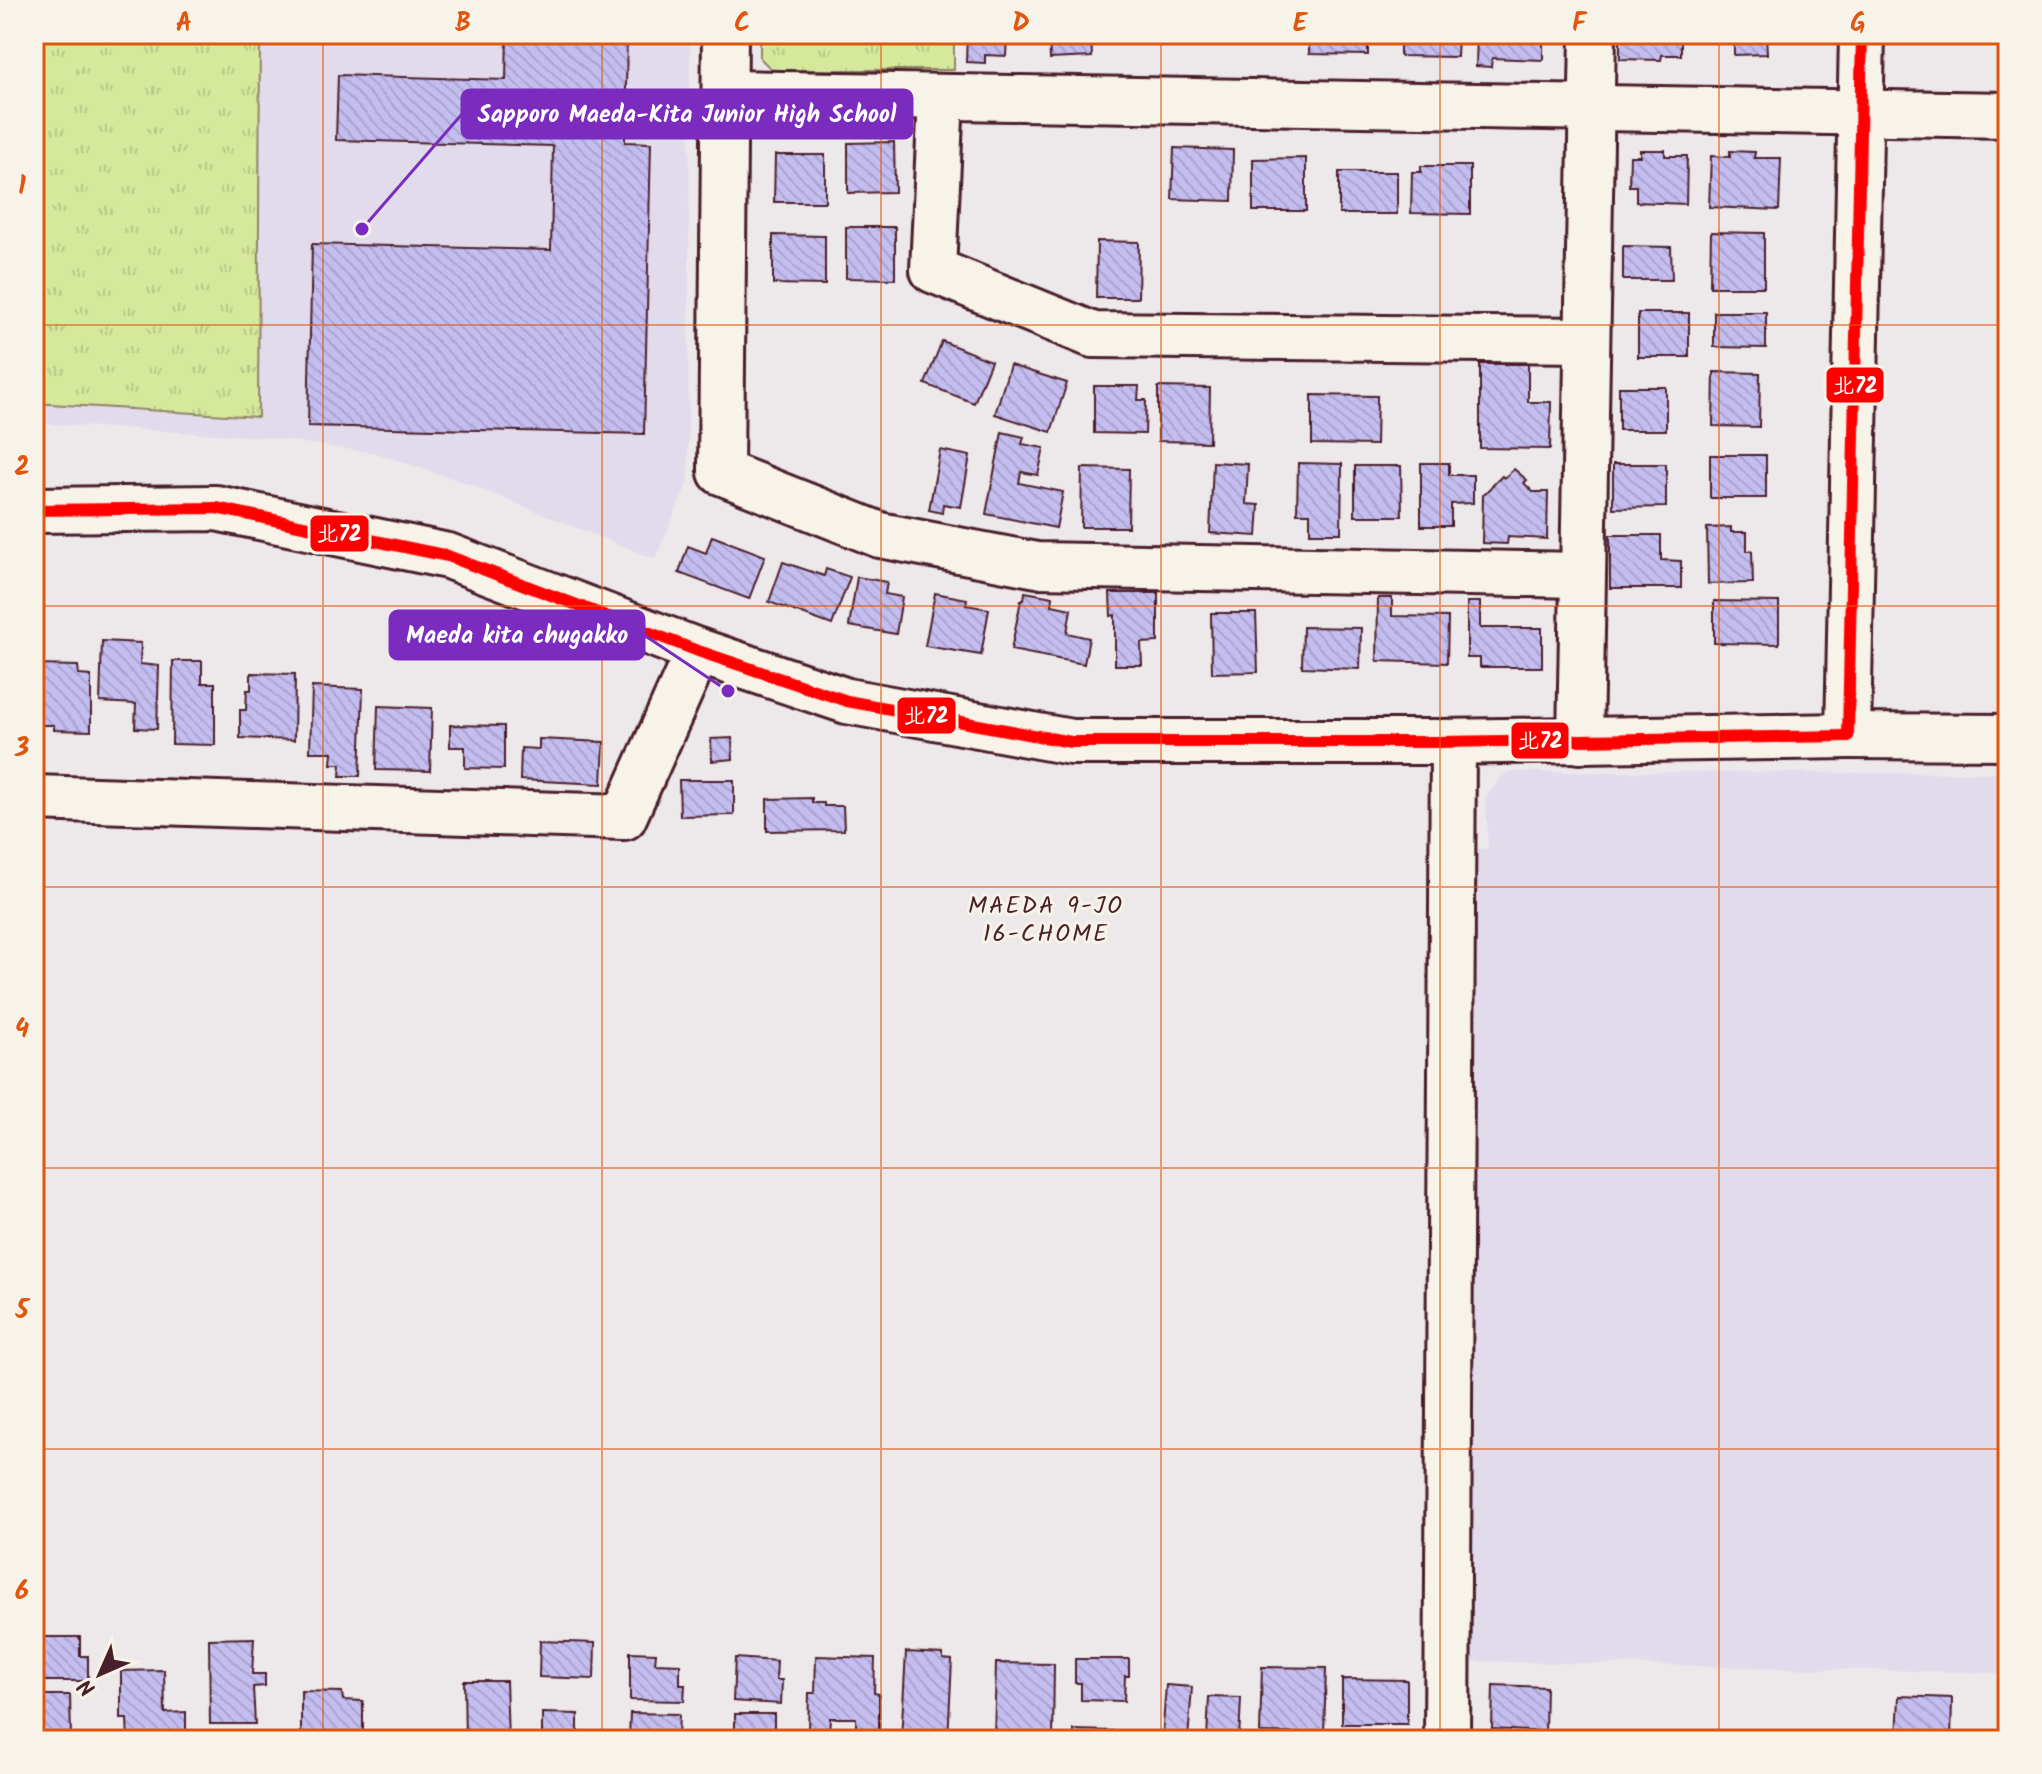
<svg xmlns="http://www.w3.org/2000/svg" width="2042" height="1774" viewBox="0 0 2042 1774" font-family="Kalam,'Klee One',sans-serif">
	<defs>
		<pattern id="park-tufts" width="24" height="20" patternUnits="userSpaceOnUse" patternTransform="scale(2)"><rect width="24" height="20" fill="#d5e89c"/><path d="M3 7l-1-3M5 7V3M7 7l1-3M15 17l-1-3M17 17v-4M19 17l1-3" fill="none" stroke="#b8c787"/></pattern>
		<pattern id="building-back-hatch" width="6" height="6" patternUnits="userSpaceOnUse" patternTransform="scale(2)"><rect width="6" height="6" fill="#c4bef0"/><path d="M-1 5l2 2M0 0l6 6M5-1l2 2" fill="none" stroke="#aaa3ce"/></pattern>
	</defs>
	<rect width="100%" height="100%" fill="#ede8ea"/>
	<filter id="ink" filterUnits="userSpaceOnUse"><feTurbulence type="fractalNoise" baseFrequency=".0125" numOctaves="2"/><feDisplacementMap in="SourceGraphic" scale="16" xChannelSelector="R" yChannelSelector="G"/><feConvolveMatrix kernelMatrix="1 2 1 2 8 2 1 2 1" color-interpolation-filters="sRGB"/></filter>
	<g filter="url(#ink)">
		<g fill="#e1dbec">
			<path d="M 34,34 L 690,34 L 688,482 L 655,559 L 466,483 L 375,453 L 264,437 L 34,423 Z"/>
			<path d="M 1507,772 L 2008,773 L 2008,1673 L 1470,1661 L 1466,849 L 1488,849 L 1486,796 Z"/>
		</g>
		<g fill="url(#park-tufts)" stroke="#908464" stroke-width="2">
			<path d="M 34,34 L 260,34 L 258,417 L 34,403 Z"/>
			<path d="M 760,34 L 954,34 L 954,70 L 772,70 L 760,58 Z"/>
		</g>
		<g fill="url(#building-back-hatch)" stroke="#4a1f2b" stroke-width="2">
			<path d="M 507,34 L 627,34 L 625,142 L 651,143 L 644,434 L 308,426 L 312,244 L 551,250 L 553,146 L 336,140 L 338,75 L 506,80 Z"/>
			<path d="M 967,34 L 1007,34 L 1006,56 L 985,55 L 985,63 L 966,62 Z"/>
			<path d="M 1049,34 L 1091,34 L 1092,57 L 1050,59 Z"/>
			<path d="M 1309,34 L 1368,34 L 1368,55 L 1309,54 Z"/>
			<path d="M 1400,34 L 1458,34 L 1457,57 L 1400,56 Z"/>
			<path d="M 1477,34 L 1543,34 L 1543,60 L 1492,58 L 1491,67 L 1476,66 Z"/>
			<path d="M 1620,34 L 1681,34 L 1681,55 L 1662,55 L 1661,60 L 1620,59 Z"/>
			<path d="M 1710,34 L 1766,34 L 1767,54 L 1734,55 L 1734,38 L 1710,38 Z"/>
			<path d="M 894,142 L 895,192 L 848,193 L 848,143 Z"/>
			<path d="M 1174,148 L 1233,150 L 1232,201 L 1172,199 Z"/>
			<path d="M 1640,150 L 1665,150 L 1665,156 L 1687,156 L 1686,204 L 1636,202 L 1636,186 L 1629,186 L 1630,156 L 1640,156 Z"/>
			<path d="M 1730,151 L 1755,152 L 1754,158 L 1781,158 L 1779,210 L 1709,207 L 1711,156 L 1730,157 Z"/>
			<path d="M 775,155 L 825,155 L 825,202 L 774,202 Z"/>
			<path d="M 1306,158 L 1306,211 L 1253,211 L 1253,159 Z"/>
			<path d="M 1421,166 L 1470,166 L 1470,214 L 1411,213 L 1412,172 L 1421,172 Z"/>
			<rect x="1339" y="172" width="58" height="42"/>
			<path d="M 846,227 L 895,227 L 895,279 L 846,278 Z"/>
			<path d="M 1711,232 L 1764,233 L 1764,287 L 1710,287 Z"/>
			<path d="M 773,235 L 825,236 L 825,285 L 773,284 Z"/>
			<path d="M 1097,241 L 1139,242 L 1138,298 L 1096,298 Z"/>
			<path d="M 1623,246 L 1671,247 L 1672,280 L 1623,280 Z"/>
			<path d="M 1714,312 L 1766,312 L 1766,348 L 1714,347 Z"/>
			<rect x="1638" y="313" width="51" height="44"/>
			<path d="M 942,341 L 991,361 L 974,403 L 925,384 Z"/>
			<path d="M 1480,364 L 1528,364 L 1528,402 L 1551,402 L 1550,449 L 1480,448 Z"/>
			<path d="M 1010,365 L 1067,383 L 1051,432 L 995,414 Z"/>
			<path d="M 1714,372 L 1760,373 L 1759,427 L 1713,426 Z"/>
			<path d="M 1094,386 L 1139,386 L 1138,400 L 1146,400 L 1145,434 L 1094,433 Z"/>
			<path d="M 1158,387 L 1210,388 L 1209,442 L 1158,441 Z"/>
			<rect x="1619" y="387" width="47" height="43"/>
			<path d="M 1312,395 L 1377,396 L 1376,445 L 1312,444 Z"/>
			<path d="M 1002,432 L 1024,437 L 1022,444 L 1044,448 L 1038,475 L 1021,472 L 1019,483 L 1063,492 L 1056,528 L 986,514 Z"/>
			<path d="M 940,450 L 970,456 L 961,507 L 943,504 L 942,513 L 929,510 Z"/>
			<rect x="1710" y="455" width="56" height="43"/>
			<path d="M 1213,462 L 1248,464 L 1246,504 L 1259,505 L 1257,536 L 1210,533 Z"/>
			<path d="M 1298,463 L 1342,464 L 1341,533 L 1310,533 L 1310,513 L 1297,513 Z"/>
			<path d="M 1421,463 L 1449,463 L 1449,475 L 1473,475 L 1473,503 L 1451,504 L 1451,526 L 1421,526 Z"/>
			<path d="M 1613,464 L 1666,464 L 1666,507 L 1613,508 Z"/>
			<path d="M 1355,466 L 1401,466 L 1402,516 L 1355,516 Z"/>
			<path d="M 1082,468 L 1129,469 L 1128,527 L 1081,527 Z"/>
			<path d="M 1514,469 L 1527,480 L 1524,483 L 1533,492 L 1548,492 L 1547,539 L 1508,537 L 1507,544 L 1482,543 L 1483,495 L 1502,476 L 1504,478 Z"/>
			<path d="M 1731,527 L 1731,532 L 1747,532 L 1747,551 L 1752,551 L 1753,583 L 1708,584 L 1707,528 Z"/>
			<path d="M 1610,535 L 1661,535 L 1661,560 L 1681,561 L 1681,588 L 1610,588 Z"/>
			<path d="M 712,536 L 765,556 L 749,599 L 679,573 L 688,546 L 706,553 Z"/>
			<path d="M 783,562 L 824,576 L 826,569 L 850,577 L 832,625 L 769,602 Z"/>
			<path d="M 857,577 L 887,582 L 885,594 L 902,597 L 896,634 L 849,626 Z"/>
			<path d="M 1025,592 L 1053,597 L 1052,605 L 1071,609 L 1067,633 L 1089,638 L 1084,664 L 1011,650 L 1021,600 L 1024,600 Z"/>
			<path d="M 935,593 L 967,599 L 966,605 L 989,609 L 981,655 L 925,646 Z"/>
			<path d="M 1110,593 L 1158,593 L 1158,642 L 1141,643 L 1142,665 L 1115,665 L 1115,615 L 1111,616 Z"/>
			<path d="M 1378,598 L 1392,598 L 1392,616 L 1448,617 L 1447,663 L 1377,661 Z"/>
			<path d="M 1714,601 L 1779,602 L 1779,644 L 1714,643 Z"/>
			<path d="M 1467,602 L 1480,602 L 1480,628 L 1542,628 L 1542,667 L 1480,667 L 1480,658 L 1467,658 Z"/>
			<path d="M 1211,613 L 1256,613 L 1258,672 L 1212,673 Z"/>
			<path d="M 1303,627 L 1361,628 L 1360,669 L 1302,667 Z"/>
			<path d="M 102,641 L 141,643 L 140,664 L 159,666 L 157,729 L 135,728 L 136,704 L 100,702 Z"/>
			<path d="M 173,661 L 202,661 L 202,683 L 215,683 L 215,745 L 172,744 Z"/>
			<path d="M 36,665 L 78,666 L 79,675 L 91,676 L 91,731 L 54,730 L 54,725 L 35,725 Z"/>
			<path d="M 251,673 L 295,674 L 294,740 L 240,738 L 240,710 L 246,710 L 247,690 L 251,690 Z"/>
			<path d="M 312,687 L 363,689 L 360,776 L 340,776 L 341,764 L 331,764 L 332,752 L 310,752 Z"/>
			<path d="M 378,706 L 432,708 L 430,771 L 376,770 Z"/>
			<path d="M 450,725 L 504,726 L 504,769 L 465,768 L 465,747 L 450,747 Z"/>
			<path d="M 732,738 L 733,759 L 712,761 L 711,739 Z"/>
			<path d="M 539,739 L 604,742 L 602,784 L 520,780 L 521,748 L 539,749 Z"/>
			<path d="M 679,780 L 734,780 L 734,815 L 680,816 Z"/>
			<path d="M 812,798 L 812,803 L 824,803 L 824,806 L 843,806 L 844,830 L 767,831 L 767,799 Z"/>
			<path d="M 36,1637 L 80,1637 L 80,1656 L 88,1656 L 88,1681 L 36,1681 Z"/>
			<path d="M 254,1638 L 252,1674 L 265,1674 L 265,1686 L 253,1687 L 255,1724 L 210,1724 L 209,1639 Z"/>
			<path d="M 540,1641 L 595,1643 L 594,1679 L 539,1677 Z"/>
			<path d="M 630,1652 L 656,1653 L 655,1663 L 680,1664 L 680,1685 L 685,1685 L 684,1701 L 630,1700 Z"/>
			<path d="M 906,1652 L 943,1654 L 943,1659 L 952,1660 L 948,1740 L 901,1740 Z"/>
			<path d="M 816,1656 L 875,1658 L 874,1693 L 879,1694 L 879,1733 L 856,1732 L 856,1718 L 830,1718 L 829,1733 L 808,1732 L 809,1693 L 815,1693 Z"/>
			<path d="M 735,1658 L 777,1661 L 776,1680 L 782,1680 L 781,1704 L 733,1701 Z"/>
			<path d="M 1075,1659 L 1129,1659 L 1129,1676 L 1125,1676 L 1124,1701 L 1081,1700 L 1081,1683 L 1075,1683 Z"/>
			<path d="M 996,1663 L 1054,1664 L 1053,1740 L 994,1740 Z"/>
			<path d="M 1262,1667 L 1326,1668 L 1324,1734 L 1260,1733 Z"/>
			<path d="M 164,1670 L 165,1713 L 186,1712 L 186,1740 L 128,1740 L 127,1719 L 121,1719 L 121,1671 Z"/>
			<path d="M 1342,1679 L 1407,1680 L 1407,1724 L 1342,1724 Z"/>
			<path d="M 464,1681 L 506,1681 L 508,1740 L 465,1740 Z"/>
			<path d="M 1166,1685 L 1192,1687 L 1188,1740 L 1162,1740 Z"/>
			<path d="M 1493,1685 L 1546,1687 L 1545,1732 L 1492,1729 Z"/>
			<path d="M 301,1691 L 342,1692 L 343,1700 L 363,1701 L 363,1740 L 301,1740 Z"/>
			<path d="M 43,1695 L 70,1695 L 71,1738 L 66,1738 L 66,1740 L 34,1740 L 34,1700 L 43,1700 Z"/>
			<path d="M 1899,1696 L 1952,1698 L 1951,1740 L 1897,1740 Z"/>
			<path d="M 1209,1697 L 1241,1698 L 1239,1740 L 1207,1740 Z"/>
			<path d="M 542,1713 L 578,1714 L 578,1740 L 542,1740 Z"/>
			<path d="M 630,1713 L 679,1714 L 678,1737 L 673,1737 L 673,1740 L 629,1740 Z"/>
			<rect x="735" y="1714" width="39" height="26"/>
			<path d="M 1074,1730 L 1112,1731 L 1112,1740 L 1074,1740 Z"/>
			<path d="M 1743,1731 L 1780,1734 L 1780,1740 L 1742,1740 Z"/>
			<path d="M 1566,1735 L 1610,1737 L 1609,1740 L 1565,1740 Z"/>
		</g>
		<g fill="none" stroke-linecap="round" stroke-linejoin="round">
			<g stroke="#4a1f2b" stroke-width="50">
				<g id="minor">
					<path d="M 725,34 L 721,472 L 880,535 L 1037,565 L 1582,575"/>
					<path d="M 725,93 L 2008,115"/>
					<path d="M 941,97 L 933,270 L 1093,335 L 1587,340"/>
					<path d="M 34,510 L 216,508 L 448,556 L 698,651 L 847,701 L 1071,742 L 1440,742 L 1848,736 L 2008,737"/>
					<path d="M 1848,736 L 1862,34"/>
					<path d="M 1580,741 L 1593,34"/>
					<path d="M 34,798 L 624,817 L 698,651"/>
					<path d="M 1447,1740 L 1453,742"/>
				</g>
			</g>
			<use href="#minor" stroke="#f7f3e8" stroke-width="44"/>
			<g stroke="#f7f3e8" stroke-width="18">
				<g id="bus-1">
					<path d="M 34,510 L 216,508 L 448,556 L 698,651 L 847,701 L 1071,742 L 1440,742 L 1848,736"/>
					<path d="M 1848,736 L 1862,34"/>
				</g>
			</g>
			<use href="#bus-1" stroke="#f00" stroke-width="12"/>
		</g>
	</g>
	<path fill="none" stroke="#e0560e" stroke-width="2" stroke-opacity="0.55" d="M 323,34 L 323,1740M 602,34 L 602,1740M 881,34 L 881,1740M 1161,34 L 1161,1740M 1440,34 L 1440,1740M 1719,34 L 1719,1740M 34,325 L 2008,325M 34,606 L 2008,606M 34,887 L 2008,887M 34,1168 L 2008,1168M 34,1449 L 2008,1449"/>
	<g text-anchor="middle" stroke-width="6" stroke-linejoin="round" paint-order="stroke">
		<g font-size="24" letter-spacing="2" fill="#4a1f2b" stroke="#f7f3e8">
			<text x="1046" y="913">MAEDA 9-JO<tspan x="1046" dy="28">16-CHOME</tspan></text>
		</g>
	</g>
	<path fill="none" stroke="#7b2cbf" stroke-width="3" d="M362 229L462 114M728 691L644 635"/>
	<g fill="#7b2cbf" stroke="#f7f3e8" stroke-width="3">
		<circle cx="362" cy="229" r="8"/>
		<circle cx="728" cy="691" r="8"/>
	</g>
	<g fill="#7b2cbf" stroke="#7b2cbf" stroke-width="3">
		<rect x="462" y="90" width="450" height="48" rx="8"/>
		<rect x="390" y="611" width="254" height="48" rx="8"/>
	</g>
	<g font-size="24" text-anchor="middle" font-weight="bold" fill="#fff">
		<text x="687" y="122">Sapporo Maeda-Kita Junior High School</text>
		<text x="517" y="643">Maeda kita chugakko</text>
	</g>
	<g stroke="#f7f3e8" stroke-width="3">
		<rect x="1825" y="366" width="60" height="38" rx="8" fill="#f00"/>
		<rect x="309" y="514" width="61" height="39" rx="8" fill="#f00"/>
		<rect x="896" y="696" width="61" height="39" rx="8" fill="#f00"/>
		<rect x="1510" y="721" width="60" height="39" rx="8" fill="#f00"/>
	</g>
	<g font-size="22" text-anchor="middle" font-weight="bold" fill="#fff">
		<text x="1855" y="393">北72</text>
		<text x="339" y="541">北72</text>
		<text x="926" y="723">北72</text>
		<text x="1540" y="748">北72</text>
	</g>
	<rect width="2042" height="1774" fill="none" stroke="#f7f3e8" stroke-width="88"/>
	<g transform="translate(100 1674) rotate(225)" stroke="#f7f3e8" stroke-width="6" paint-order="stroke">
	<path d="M0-6L14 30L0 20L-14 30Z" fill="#4a1f2b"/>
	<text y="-12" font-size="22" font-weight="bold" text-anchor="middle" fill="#4a1f2b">N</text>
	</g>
	<rect x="44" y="44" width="1954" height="1686" fill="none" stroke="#e0560e" stroke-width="3"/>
	<g font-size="26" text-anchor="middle" font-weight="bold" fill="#e0560e">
		<text x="184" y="31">A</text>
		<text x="463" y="31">B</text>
		<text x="742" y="31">C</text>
		<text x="1021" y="31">D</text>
		<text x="1300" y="31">E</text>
		<text x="1579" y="31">F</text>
		<text x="1858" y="31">G</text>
		<text x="22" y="194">1</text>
		<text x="22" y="475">2</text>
		<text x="22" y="756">3</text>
		<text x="22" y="1037">4</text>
		<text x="22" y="1318">5</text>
		<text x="22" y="1599">6</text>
	</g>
</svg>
